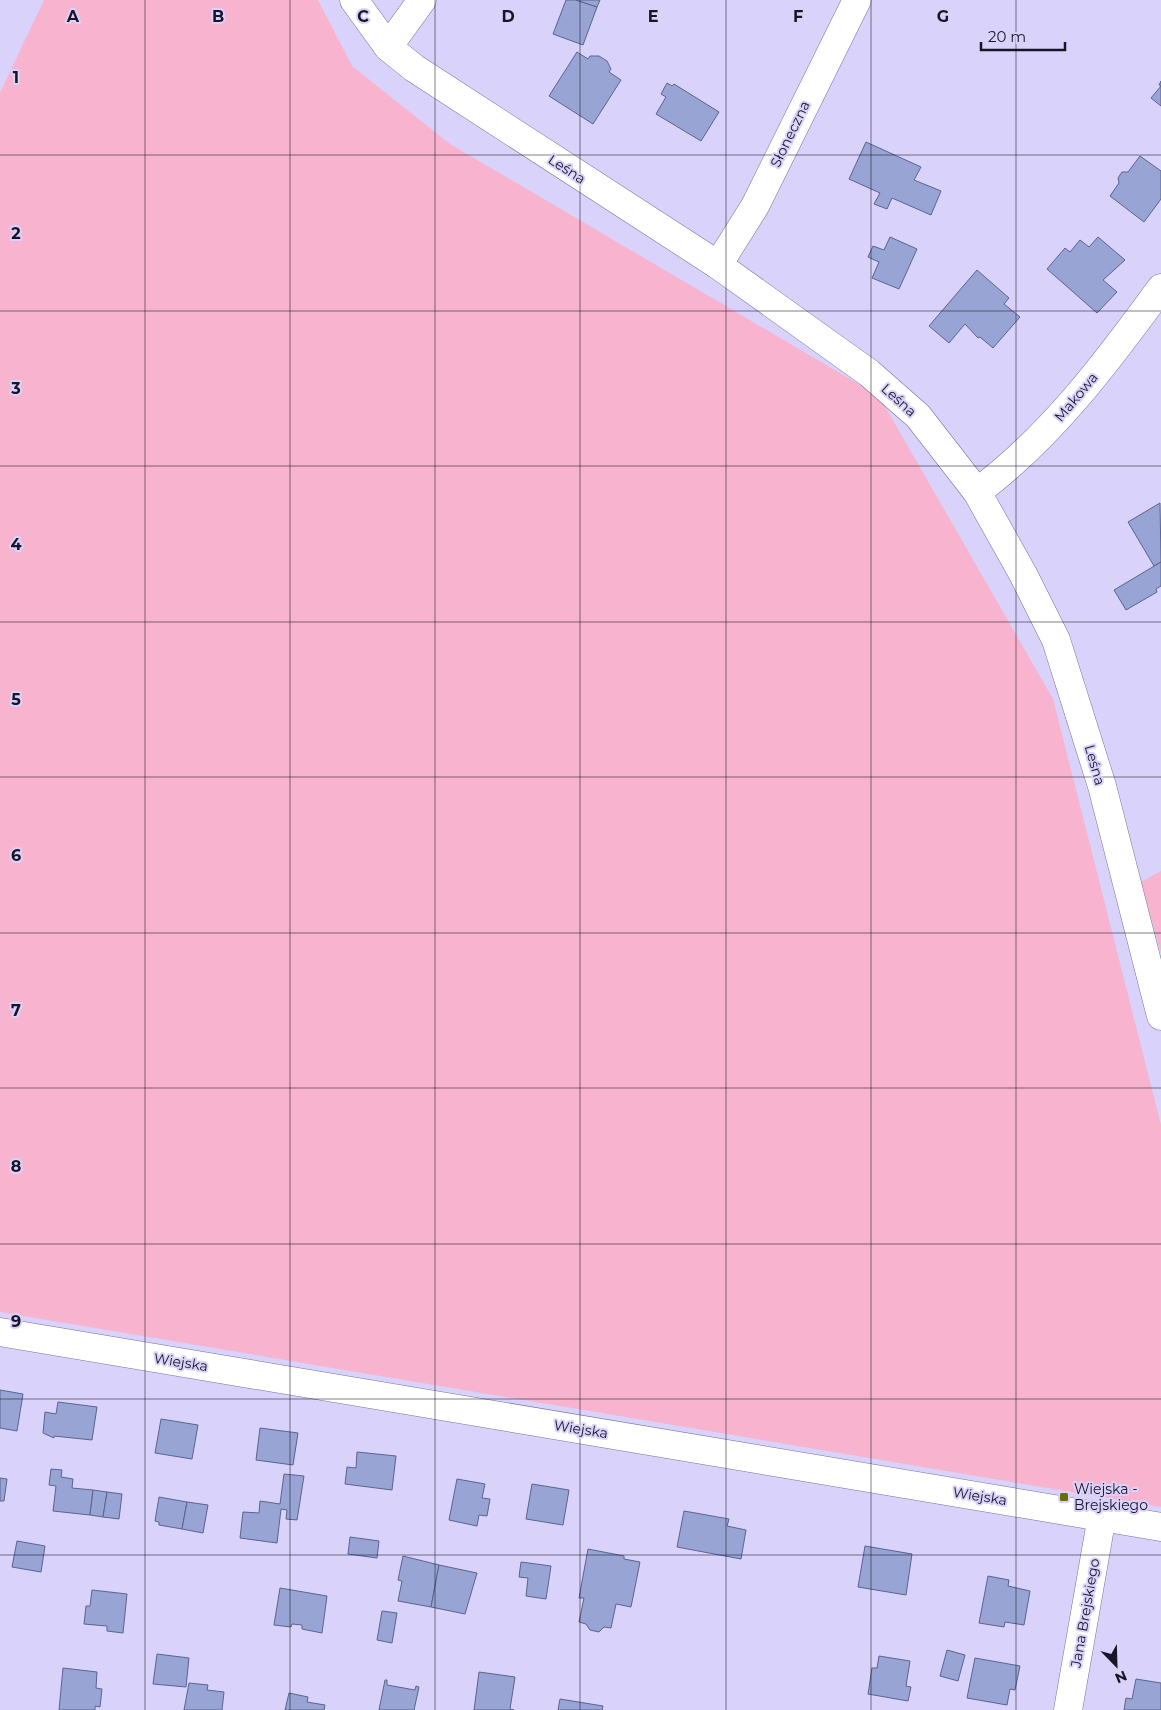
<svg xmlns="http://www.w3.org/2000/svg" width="1161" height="1710" viewBox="0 0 1161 1710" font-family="Montserrat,sans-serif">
	<rect width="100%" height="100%" fill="#d9d2fa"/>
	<g fill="#f8b3cf">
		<path d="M 44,0 L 318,0 L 352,66 L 450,144 L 879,396 L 1053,699 L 1161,1125 L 1161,1507 L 0,1312 L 0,93 Z"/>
		<path d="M 1161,871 L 1161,953 L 1141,882 Z"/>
	</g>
	<g fill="#98a4d3" stroke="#5a648f">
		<path d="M 566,0 L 576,0 L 597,7 L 583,45 L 553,34 Z"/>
		<path d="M 576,0 L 600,0 L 597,7 Z"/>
		<path d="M 577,52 L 588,59 L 590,56 L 599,56 L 607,61 L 611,69 L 609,72 L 621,80 L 593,124 L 549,96 Z"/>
		<path d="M 1161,81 L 1161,106 L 1151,98 L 1161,86 L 1159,85 Z"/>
		<path d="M 667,83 L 672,86 L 674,84 L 719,112 L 701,141 L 656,114 L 666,97 L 661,94 Z"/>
		<path d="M 866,142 L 921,167 L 914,180 L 941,191 L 931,215 L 892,198 L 887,209 L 874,204 L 880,193 L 849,179 Z"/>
		<path d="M 1140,156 L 1161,171 L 1161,199 L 1144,222 L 1110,196 L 1119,183 L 1118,178 L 1122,172 L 1128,172 Z"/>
		<path d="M 890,237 L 917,249 L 899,289 L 872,278 L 879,262 L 868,257 L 873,246 L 884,250 Z"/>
		<path d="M 1098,237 L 1125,260 L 1103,280 L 1117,292 L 1097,313 L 1047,269 L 1065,248 L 1070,252 L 1080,240 L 1089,247 Z"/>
		<path d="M 977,270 L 1009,298 L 1004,304 L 1020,317 L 993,348 L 980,337 L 978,338 L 965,324 L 949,343 L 929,326 Z"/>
		<path d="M 1160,503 L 1161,562 L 1154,566 L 1128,522 Z"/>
		<path d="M 1161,562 L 1161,586 L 1156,589 L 1157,592 L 1126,610 L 1114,590 Z"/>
		<path d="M 0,1390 L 23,1394 L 17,1431 L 0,1428 Z"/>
		<path d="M 58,1402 L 97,1407 L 92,1440 L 54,1436 L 54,1438 L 43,1433 L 45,1412 L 56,1414 Z"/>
		<path d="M 161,1419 L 198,1425 L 192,1459 L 155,1453 Z"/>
		<path d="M 260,1428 L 298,1433 L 293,1465 L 256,1460 Z"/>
		<path d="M 357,1452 L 396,1456 L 392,1490 L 345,1484 L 347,1467 L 356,1468 Z"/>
		<path d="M 51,1469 L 62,1470 L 61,1477 L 73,1479 L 72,1488 L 93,1490 L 90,1515 L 53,1511 L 56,1486 L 49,1485 Z"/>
		<path d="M 284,1474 L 304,1476 L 297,1520 L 286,1519 L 287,1510 L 281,1509 L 277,1543 L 240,1538 L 243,1512 L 259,1513 L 260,1501 L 280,1504 Z"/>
		<path d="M 0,1478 L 7,1479 L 4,1501 L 0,1501 Z"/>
		<path d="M 457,1479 L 485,1484 L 482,1498 L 490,1499 L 487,1516 L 479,1515 L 477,1526 L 449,1520 Z"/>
		<path d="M 532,1484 L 569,1490 L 563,1525 L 526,1519 Z"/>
		<path d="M 93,1490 L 107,1492 L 103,1517 L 90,1515 Z"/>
		<path d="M 107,1492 L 122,1494 L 119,1519 L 103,1517 Z"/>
		<path d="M 159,1497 L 187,1502 L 182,1529 L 159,1525 L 159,1522 L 155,1521 Z"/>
		<path d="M 187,1502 L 208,1505 L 203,1533 L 182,1529 Z"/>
		<path d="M 684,1511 L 729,1519 L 727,1526 L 746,1530 L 741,1559 L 677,1547 Z"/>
		<path d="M 350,1537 L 379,1541 L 377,1558 L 348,1554 Z"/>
		<path d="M 17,1541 L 45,1546 L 41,1572 L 12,1567 Z"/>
		<path d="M 865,1546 L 912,1554 L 906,1595 L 858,1587 Z"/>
		<path d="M 588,1549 L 624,1556 L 624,1559 L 640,1562 L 631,1607 L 616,1604 L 611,1628 L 604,1627 L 599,1632 L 590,1630 L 586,1624 L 579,1622 L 584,1598 L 579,1598 Z"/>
		<path d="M 403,1556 L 439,1565 L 431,1607 L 398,1601 L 402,1581 L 398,1580 Z"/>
		<path d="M 521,1562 L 551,1566 L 546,1599 L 526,1596 L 528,1578 L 519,1577 Z"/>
		<path d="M 439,1565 L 477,1573 L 465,1614 L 431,1607 Z"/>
		<path d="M 988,1576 L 1009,1580 L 1008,1586 L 1030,1591 L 1024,1625 L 1005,1622 L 1004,1627 L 979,1623 Z"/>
		<path d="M 280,1588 L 327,1596 L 322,1633 L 302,1629 L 302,1625 L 292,1624 L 291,1627 L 274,1625 Z"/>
		<path d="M 92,1590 L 127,1594 L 123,1633 L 107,1631 L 107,1626 L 84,1624 L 86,1606 L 90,1606 Z"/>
		<path d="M 382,1611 L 397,1613 L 392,1643 L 377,1640 Z"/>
		<path d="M 947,1650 L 965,1655 L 958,1681 L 940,1676 Z"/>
		<path d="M 157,1654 L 189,1658 L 186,1687 L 153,1684 Z"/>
		<path d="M 879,1656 L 910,1661 L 906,1686 L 911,1687 L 908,1701 L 868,1694 L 872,1668 L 877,1668 Z"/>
		<path d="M 975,1658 L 1020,1666 L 1015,1690 L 1010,1689 L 1007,1705 L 967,1698 Z"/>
		<path d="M 63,1668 L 97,1672 L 96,1688 L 102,1689 L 100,1707 L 95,1706 L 95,1710 L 59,1710 Z"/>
		<path d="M 479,1672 L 515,1677 L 510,1709 L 514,1710 L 474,1710 Z"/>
		<path d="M 1136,1679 L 1161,1683 L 1161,1710 L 1124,1710 L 1126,1698 L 1132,1699 Z"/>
		<path d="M 385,1680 L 387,1680 L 387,1685 L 415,1690 L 416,1686 L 419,1687 L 414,1710 L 379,1710 Z"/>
		<path d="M 189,1683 L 208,1685 L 207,1690 L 224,1692 L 222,1710 L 184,1710 Z"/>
		<path d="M 289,1693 L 308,1697 L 307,1702 L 325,1705 L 324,1710 L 285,1710 Z"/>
		<path d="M 560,1699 L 603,1706 L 602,1710 L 558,1710 Z"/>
	</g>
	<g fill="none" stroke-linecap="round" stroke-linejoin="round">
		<g stroke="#786f9c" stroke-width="29">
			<g id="minor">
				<path d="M 354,0 L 388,47 L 414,68 L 718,265 L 869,373 L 918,416 L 977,492 L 1023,574 L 1056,640 L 1102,786 L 1161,1016"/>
				<path d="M 388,47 L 422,0"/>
				<path d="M 718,265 L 755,206 L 857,0"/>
				<path d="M 977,492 C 1051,437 1107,362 1161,288"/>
				<path d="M 0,1332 L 1161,1527"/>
				<path d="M 1068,1710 L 1102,1516"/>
			</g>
		</g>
		<use href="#minor" stroke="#fff" stroke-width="28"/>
	</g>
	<path fill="none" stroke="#191527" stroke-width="1" stroke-opacity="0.55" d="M 145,0 L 145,1710M 290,0 L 290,1710M 435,0 L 435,1710M 580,0 L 580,1710M 726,0 L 726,1710M 871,0 L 871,1710M 1016,0 L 1016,1710M 0,155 L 1161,155M 0,311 L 1161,311M 0,466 L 1161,466M 0,622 L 1161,622M 0,777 L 1161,777M 0,933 L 1161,933M 0,1088 L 1161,1088M 0,1244 L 1161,1244M 0,1399 L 1161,1399M 0,1555 L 1161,1555"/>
	<rect fill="#676c0f" stroke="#d9d2fa" stroke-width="2" x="1059" y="1492" width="10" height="10" rx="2.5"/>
	<g text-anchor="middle" stroke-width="4" stroke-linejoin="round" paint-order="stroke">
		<g font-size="14" fill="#191527" stroke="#d9d2fa">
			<text transform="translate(790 134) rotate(-64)" y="5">Słoneczna</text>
			<text transform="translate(567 169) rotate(33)" y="5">Leśna</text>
			<text transform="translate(1076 397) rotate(-50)" y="5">Makowa</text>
			<text transform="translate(899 400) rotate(42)" y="5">Leśna</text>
			<text transform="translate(1095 765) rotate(74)" y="5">Leśna</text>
			<text transform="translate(181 1362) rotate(9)" y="5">Wiejska</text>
			<text transform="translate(581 1429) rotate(9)" y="5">Wiejska</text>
			<text transform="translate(980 1496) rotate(9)" y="5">Wiejska</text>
			<text transform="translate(1085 1613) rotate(-80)" y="5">Jana Brejskiego</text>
		</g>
		<g font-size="14" fill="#191527" stroke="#d9d2fa" text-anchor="start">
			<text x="1074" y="1494">Wiejska -<tspan x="1074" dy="16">Brejskiego</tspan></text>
		</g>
	</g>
	<g font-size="16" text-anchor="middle" font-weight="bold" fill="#191527" stroke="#d9d2fa" stroke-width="4" stroke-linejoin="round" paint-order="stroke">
		<text x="73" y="22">A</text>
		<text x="218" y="22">B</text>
		<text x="363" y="22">C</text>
		<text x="508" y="22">D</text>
		<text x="653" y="22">E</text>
		<text x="798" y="22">F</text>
		<text x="943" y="22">G</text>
		<text x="16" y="83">1</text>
		<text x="16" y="239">2</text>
		<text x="16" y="394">3</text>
		<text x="16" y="550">4</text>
		<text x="16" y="705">5</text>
		<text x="16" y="861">6</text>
		<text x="16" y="1016">7</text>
		<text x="16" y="1172">8</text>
		<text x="16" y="1327">9</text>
	</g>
	<g transform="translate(1116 1665) rotate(157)" stroke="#d9d2fa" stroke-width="4" paint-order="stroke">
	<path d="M0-4L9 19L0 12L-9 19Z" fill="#191527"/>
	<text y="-8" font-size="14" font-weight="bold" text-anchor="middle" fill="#191527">N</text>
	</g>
	<path d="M981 42v8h84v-8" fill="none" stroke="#191527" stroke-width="2.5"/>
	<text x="988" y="42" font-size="15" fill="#191527" stroke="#d9d2fa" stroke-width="4" paint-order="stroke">20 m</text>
</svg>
